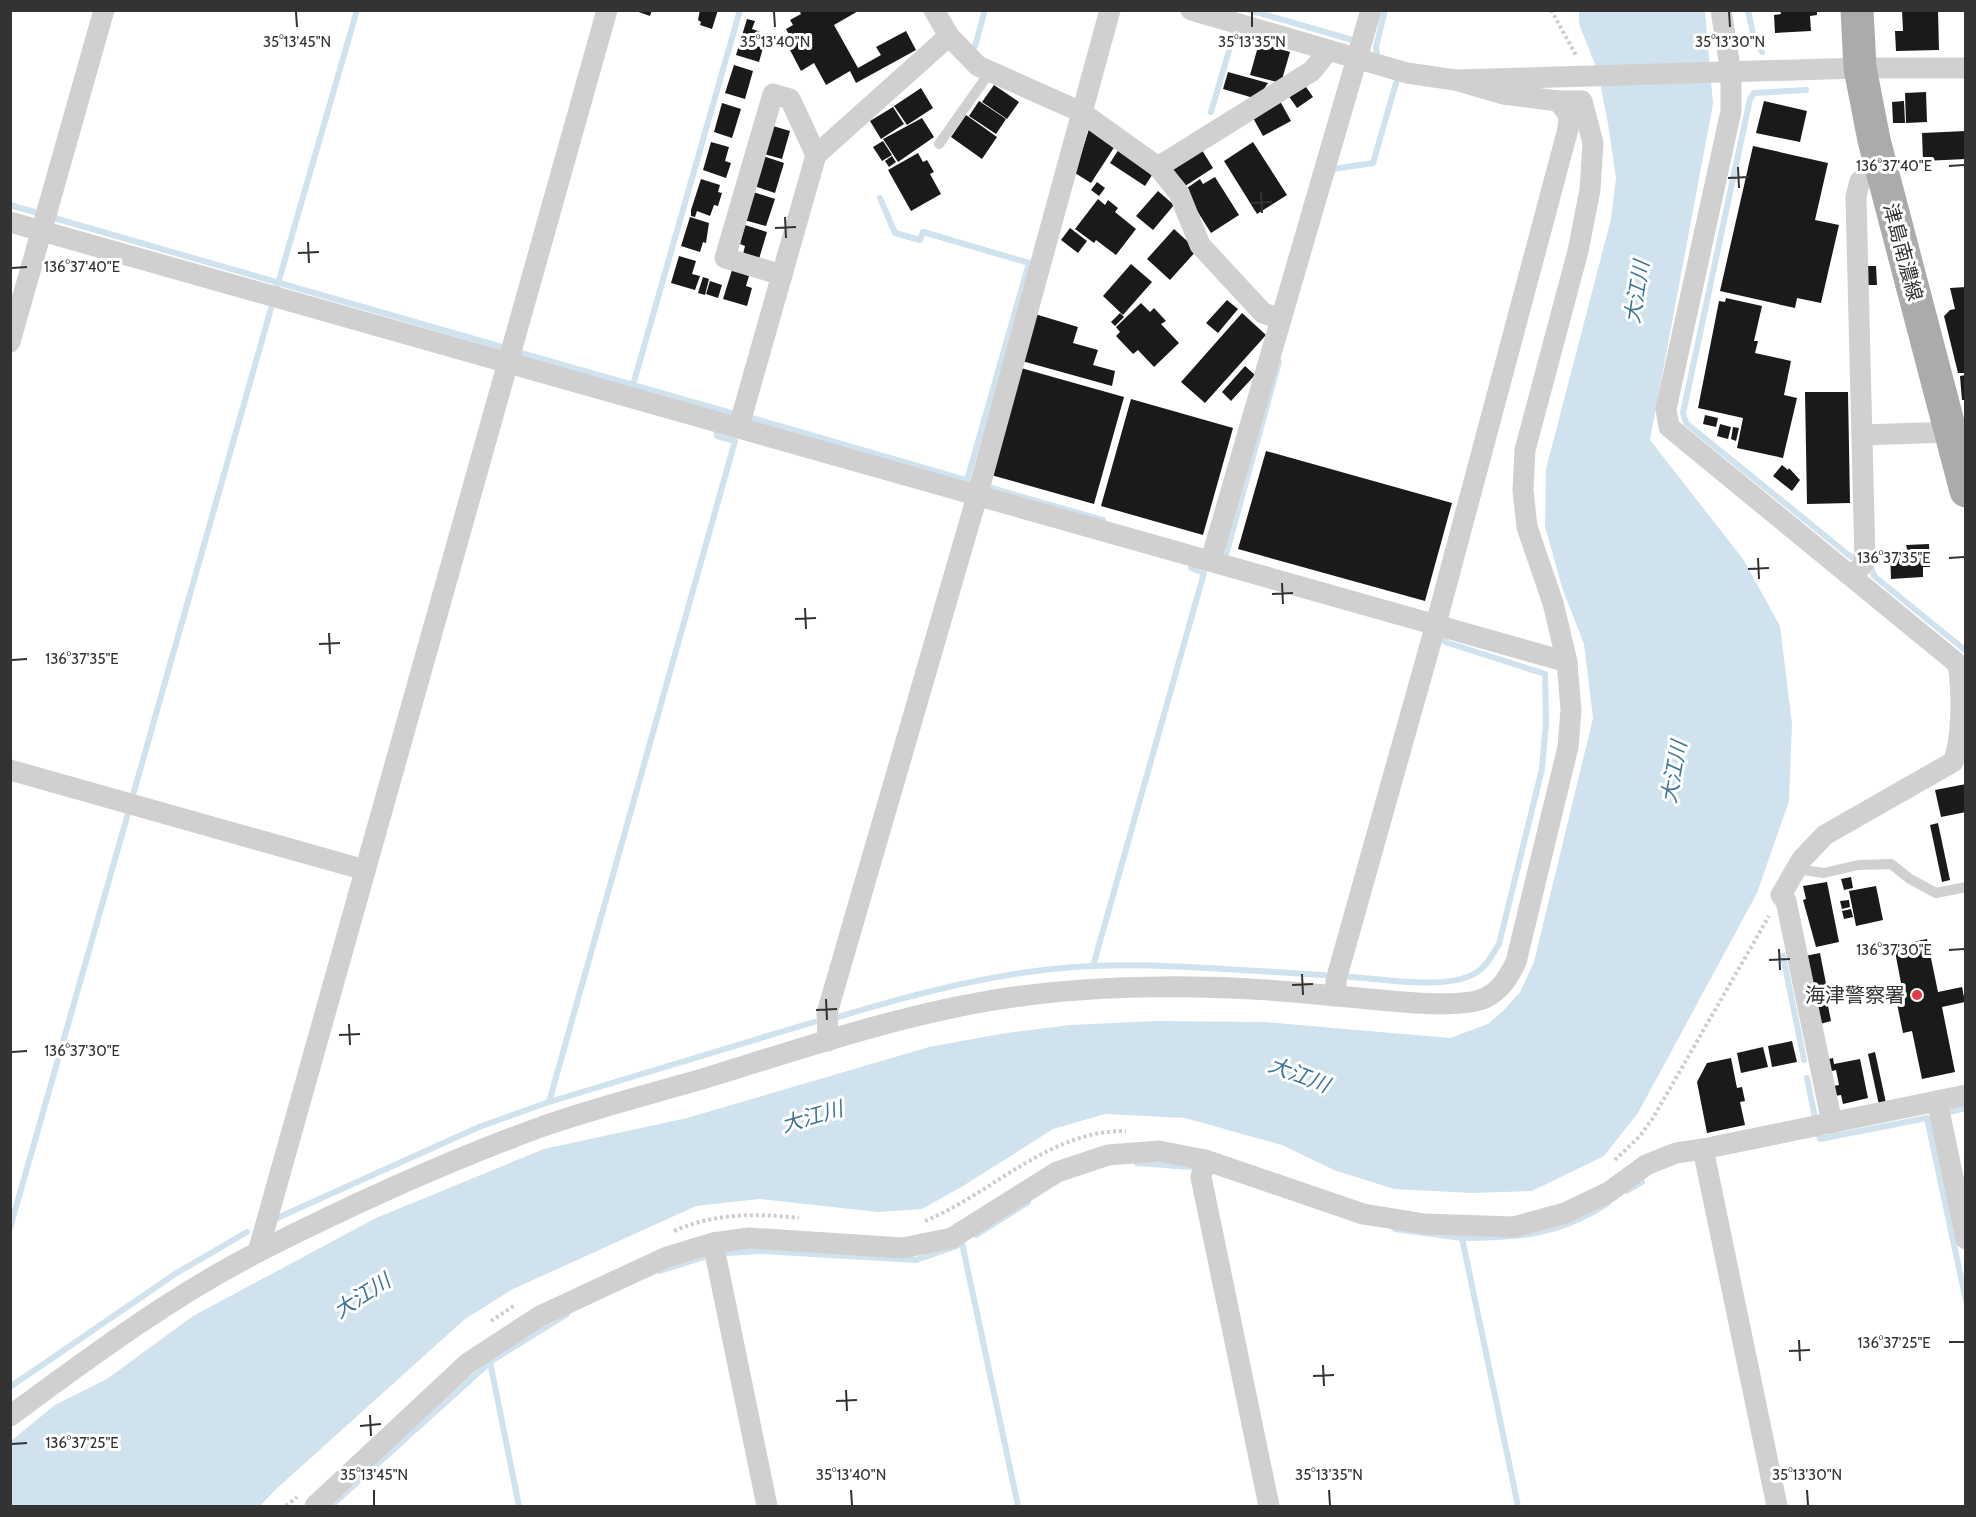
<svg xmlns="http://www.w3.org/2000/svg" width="1976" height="1517" viewBox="0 0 1976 1517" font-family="Cabin,'Noto Sans JP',sans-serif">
	<rect width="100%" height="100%" fill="#fff"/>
	<path fill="#cfe2ee" d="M 1579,11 L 1705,11 L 1713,104 L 1650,440 L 1743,559 L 1780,626 L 1792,724 L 1789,801 L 1757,893 L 1638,1113 L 1604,1156 L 1532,1191 L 1472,1193 L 1394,1189 L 1334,1170 L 1282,1145 L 1185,1118 L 1105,1114 L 1053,1129 L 963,1186 L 922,1209 L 878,1212 L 759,1199 L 696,1206 L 511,1290 L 465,1319 L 274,1491 L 260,1506 L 11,1506 L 11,1441 L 55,1405 L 107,1379 L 193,1316 L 376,1218 L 544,1149 L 687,1118 L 929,1047 L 1006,1033 L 1070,1025 L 1156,1021 L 1264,1022 L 1450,1038 L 1488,1024 L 1505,1009 L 1520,992 L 1534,962 L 1593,718 L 1584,644 L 1563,590 L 1545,527 L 1546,469 L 1611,219 L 1616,178 L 1608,124 L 1598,72 L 1579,24 Z"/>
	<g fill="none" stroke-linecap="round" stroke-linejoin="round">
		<g stroke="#cfe2ee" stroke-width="6">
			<path d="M 1249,10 L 1356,41"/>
			<path d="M 1748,10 L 1754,39 L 1762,52"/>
			<path d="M 975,46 L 985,10"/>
			<path d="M 1377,53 L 1376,47 L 1385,10"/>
			<path d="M 1806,90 L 1754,93 L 1750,99 L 1683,413 L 1686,423 L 1851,557 L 1857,557"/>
			<path d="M 1211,112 L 1233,37"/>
			<path d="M 1332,173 L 1333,169 L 1373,163 L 1396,83"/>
			<path d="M 880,198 L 895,233 L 920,240 L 923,232 L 1029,263 L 967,480"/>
			<path d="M 10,205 L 38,213"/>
			<path d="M 54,218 L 502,347"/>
			<path d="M 277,287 L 357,10"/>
			<path d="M 521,353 L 731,413"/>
			<path d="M 633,385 L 740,10"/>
			<path d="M 752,418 L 969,481"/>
			<path d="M 988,487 L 1103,520"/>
			<path d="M 1226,555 L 1279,362"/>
			<path d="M 1870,564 L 1874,576 L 1966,651"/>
			<path d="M 133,795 L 272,305"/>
			<path d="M 1783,956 L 1804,1060"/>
			<path d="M 1093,966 L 1204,573 L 1191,568 L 1192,565"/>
			<path d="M 1350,977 C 1384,979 1453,992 1480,970 C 1489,963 1493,953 1499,944 L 1542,769 L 1546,723 L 1545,674 L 1445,642 L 1445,638"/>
			<path d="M 838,1017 C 921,992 1005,970 1092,966 C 1169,963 1247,971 1324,975"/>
			<path d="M 1807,1078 L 1815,1118"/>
			<path d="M 549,1102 L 735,441 L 717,436 L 717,429"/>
			<path d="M 1949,1112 L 1966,1108"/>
			<path d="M 1819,1134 L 1820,1139 L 1927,1118 L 1966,1301"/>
			<path d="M 1137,1163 L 1190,1167"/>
			<path d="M 1627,1191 L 1642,1182"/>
			<path d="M 275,1219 L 479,1127 L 549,1102 L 814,1022"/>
			<path d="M 10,1228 L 129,810"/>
			<path d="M 1395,1229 L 1462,1238"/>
			<path d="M 976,1235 L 1028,1202"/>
			<path d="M 962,1243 L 1018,1506"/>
			<path d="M 727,1253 L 760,1251 L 916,1260 L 957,1246"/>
			<path d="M 660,1271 L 704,1257"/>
			<path d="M 490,1362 L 519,1506"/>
			<path d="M 10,1387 L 175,1274 L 247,1232"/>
			<path d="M 331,1506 L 490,1362 L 567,1314"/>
			<path d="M 1518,1506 L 1462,1238 C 1519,1238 1559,1235 1608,1203"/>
		</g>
	</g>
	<g fill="#1a1a1a">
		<path d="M 633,10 L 652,10 L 650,16 Z"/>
		<path d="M 700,10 L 718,10 L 712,29 L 700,25 L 701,22 L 698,20 Z"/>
		<path d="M 799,10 L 860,10 L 834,25 L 858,68 L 881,55 L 876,47 L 906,31 L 916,50 L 856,83 L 850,71 L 826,85 L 814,63 L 801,71 L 790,50 L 795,46 L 786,29 L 793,25 L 790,20 L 801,14 Z"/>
		<path d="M 1780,10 L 1817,10 L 1817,15 L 1810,16 L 1811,31 L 1775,33 L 1774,15 L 1781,14 Z"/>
		<path d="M 1902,10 L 1938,10 L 1939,50 L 1896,51 L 1895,31 L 1903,31 Z"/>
		<path d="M 747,19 L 755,21 L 752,29 L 761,32 L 757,46 L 763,48 L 759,62 L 736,55 Z"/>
		<path d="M 1259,43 L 1290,52 L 1281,83 L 1250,75 Z"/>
		<path d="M 734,65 L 753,71 L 745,99 L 725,93 Z"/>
		<path d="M 1228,72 L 1268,83 L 1257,99 L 1223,89 Z"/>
		<path d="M 1304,84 L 1313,97 L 1297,108 L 1288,95 Z"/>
		<path d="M 994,85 L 1019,102 L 1007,119 L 982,102 Z"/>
		<path d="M 921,88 L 933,108 L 907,125 L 894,106 Z"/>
		<path d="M 1926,92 L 1927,122 L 1906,123 L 1905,93 Z"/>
		<path d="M 979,101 L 1006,119 L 996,134 L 969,116 Z"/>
		<path d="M 1280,101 L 1291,121 L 1263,136 L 1252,116 Z"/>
		<path d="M 1764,101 L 1807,111 L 1800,142 L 1756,133 Z"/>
		<path d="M 1904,101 L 1905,123 L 1893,123 L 1892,102 Z"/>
		<path d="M 722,103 L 741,109 L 732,138 L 714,132 Z"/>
		<path d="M 893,107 L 904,124 L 881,139 L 870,121 Z"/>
		<path d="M 966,115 L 997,137 L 982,159 L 951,137 Z"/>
		<path d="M 922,118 L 934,137 L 898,162 L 883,139 Z"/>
		<path d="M 773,126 L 790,131 L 782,159 L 764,154 Z"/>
		<path d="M 1089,129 L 1115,146 L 1091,183 L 1075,173 Z"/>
		<path d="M 1966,131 L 1966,159 L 1923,161 L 1922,133 Z"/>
		<path d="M 883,141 L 892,155 L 882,161 L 873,147 Z"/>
		<path d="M 711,142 L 729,147 L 725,161 L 731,163 L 726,178 L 703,170 Z"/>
		<path d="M 1253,142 L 1287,195 L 1257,214 L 1224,161 Z"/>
		<path d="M 1753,146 L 1828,163 L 1815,220 L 1839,225 L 1821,303 L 1797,298 L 1795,308 L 1720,291 Z"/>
		<path d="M 1200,147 L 1213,168 L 1182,188 L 1168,167 Z"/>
		<path d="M 1119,149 L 1154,172 L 1145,186 L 1110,163 Z"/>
		<path d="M 918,153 L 923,162 L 927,160 L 934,172 L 930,174 L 941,194 L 911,211 L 888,170 Z"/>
		<path d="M 763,156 L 784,163 L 775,193 L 754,186 Z"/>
		<path d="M 892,156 L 896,162 L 889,167 L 885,161 Z"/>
		<path d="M 1215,177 L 1239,215 L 1211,233 L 1184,190 L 1200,179 L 1203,184 Z"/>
		<path d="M 701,179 L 720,185 L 718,192 L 722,193 L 718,206 L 714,205 L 710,216 L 697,211 L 695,217 L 691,216 L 691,210 Z"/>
		<path d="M 1097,182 L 1105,188 L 1099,196 L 1091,190 Z"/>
		<path d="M 1158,191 L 1174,205 L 1153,230 L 1136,216 Z"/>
		<path d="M 753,192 L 775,199 L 766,226 L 744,220 Z"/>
		<path d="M 1098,199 L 1105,205 L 1108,200 L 1118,208 L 1115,212 L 1136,229 L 1116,255 L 1096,240 L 1094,243 L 1075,229 Z"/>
		<path d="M 690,217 L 709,223 L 706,243 L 703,242 L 700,252 L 681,246 Z"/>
		<path d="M 745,225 L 767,232 L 759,259 L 743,254 L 745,246 L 740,244 Z"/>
		<path d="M 1070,228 L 1087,241 L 1078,253 L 1061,240 Z"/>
		<path d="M 1174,229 L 1197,250 L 1170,280 L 1147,259 Z"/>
		<path d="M 679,256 L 696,261 L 692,274 L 700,276 L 695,290 L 671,283 Z"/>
		<path d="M 1131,264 L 1152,282 L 1123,315 L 1103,296 Z"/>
		<path d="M 1865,266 L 1876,266 L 1877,285 L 1866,285 Z"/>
		<path d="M 732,270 L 749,276 L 746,286 L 752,288 L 747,306 L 723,299 Z"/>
		<path d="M 703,277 L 709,279 L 705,295 L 698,293 Z"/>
		<path d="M 710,281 L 722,285 L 718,298 L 706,294 Z"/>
		<path d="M 1966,287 L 1966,373 L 1958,373 L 1944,316 L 1950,310 L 1955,309 L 1950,288 Z"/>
		<path d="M 1726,298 L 1762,306 L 1754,341 L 1758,341 L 1755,353 L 1791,361 L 1784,395 L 1797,398 L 1783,458 L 1737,448 L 1743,418 L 1698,408 L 1719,301 L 1725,302 Z"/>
		<path d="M 1227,300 L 1238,309 L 1218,333 L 1206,323 Z"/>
		<path d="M 1141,303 L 1150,312 L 1154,308 L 1166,321 L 1161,324 L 1179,343 L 1154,367 L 1138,350 L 1133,354 L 1116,336 L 1120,332 L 1116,327 Z"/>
		<path d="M 1120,313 L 1124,317 L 1115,326 L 1111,322 Z"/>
		<path d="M 1242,313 L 1266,335 L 1205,403 L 1181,382 Z"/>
		<path d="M 1035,314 L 1078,327 L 1073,343 L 1098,350 L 1093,365 L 1115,371 L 1112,386 L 1022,361 Z"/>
		<path d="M 1245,366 L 1255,375 L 1231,401 L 1222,392 Z"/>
		<path d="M 1021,368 L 1124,397 L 1094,504 L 991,475 Z"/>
		<path d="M 1966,375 L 1966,400 L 1962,400 L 1960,376 Z"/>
		<path d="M 1805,392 L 1848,392 L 1850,503 L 1807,504 Z"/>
		<path d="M 1131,399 L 1233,428 L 1203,535 L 1101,506 Z"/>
		<path d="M 1705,415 L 1718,418 L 1716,427 L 1703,424 Z"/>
		<path d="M 1720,424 L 1731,427 L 1728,439 L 1717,436 Z"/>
		<path d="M 1733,427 L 1739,428 L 1736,441 L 1731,439 Z"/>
		<path d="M 1266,451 L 1452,503 L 1425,601 L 1238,549 Z"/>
		<path d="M 1782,465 L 1788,470 L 1789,468 L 1800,480 L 1792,491 L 1773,476 Z"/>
		<path d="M 1929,544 L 1930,567 L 1923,567 L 1923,577 L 1891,579 L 1890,550 L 1907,549 L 1906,545 Z"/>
		<path d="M 1966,784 L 1966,812 L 1941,817 L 1935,790 Z"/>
		<path d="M 1938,823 L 1950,880 L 1942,882 L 1930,825 Z"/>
		<path d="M 1851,877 L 1853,888 L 1844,890 L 1841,879 Z"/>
		<path d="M 1827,882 L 1839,942 L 1816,947 L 1803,900 L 1806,899 L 1803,886 Z"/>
		<path d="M 1876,886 L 1883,920 L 1856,926 L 1849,891 Z"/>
		<path d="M 1849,900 L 1850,907 L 1842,909 L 1840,901 Z"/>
		<path d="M 1851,909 L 1853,917 L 1844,919 L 1842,911 Z"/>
		<path d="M 1927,939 L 1938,992 L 1962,987 L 1965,1002 L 1942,1007 L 1955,1072 L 1922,1079 L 1912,1031 L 1903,1033 L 1893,984 L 1901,983 L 1894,946 Z"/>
		<path d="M 1820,953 L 1828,994 L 1814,997 L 1805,956 Z"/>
		<path d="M 1826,996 L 1831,1021 L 1820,1024 L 1814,998 Z"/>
		<path d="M 1792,1041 L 1797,1062 L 1772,1067 L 1768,1046 Z"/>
		<path d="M 1763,1047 L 1768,1067 L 1741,1073 L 1737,1053 Z"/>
		<path d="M 1875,1052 L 1886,1103 L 1879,1105 L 1868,1054 Z"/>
		<path d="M 1731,1058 L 1737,1088 L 1742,1087 L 1745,1101 L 1740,1102 L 1745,1125 L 1707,1133 L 1697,1082 L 1707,1063 Z"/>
		<path d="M 1833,1058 L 1834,1064 L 1860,1059 L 1868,1098 L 1843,1104 L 1841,1095 L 1835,1096 L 1833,1086 L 1839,1085 L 1836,1070 L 1828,1072 L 1825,1060 Z"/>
	</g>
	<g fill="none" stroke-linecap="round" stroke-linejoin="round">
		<g stroke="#cdcdcd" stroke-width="4" stroke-dasharray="3 3" stroke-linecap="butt">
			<path d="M 1551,10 L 1577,57"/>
			<path d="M 1615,1160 L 1640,1136 L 1653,1118 L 1769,916"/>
			<path d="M 925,1221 C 993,1193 1049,1130 1126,1131"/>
			<path d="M 674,1231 C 715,1213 755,1213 799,1218"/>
			<path d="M 491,1321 L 515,1305"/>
			<path d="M 286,1506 L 297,1497"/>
		</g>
		<g stroke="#d0d0d0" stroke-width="10">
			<path d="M 939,144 L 990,72"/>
			<path d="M 1796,869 L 1824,873 L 1858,865 L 1891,864 L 1910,879 L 1936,893 L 1966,887"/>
		</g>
		<g stroke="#d0d0d0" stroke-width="21">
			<path d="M 934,10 L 949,36 L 978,66 L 1081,112 L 1158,167 L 1179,193 L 1200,245 L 1263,313 L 1280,319"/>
			<path d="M 1191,10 L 1407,73 L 1455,80 L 1860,68 L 1966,68"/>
			<path d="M 1721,10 L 1731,73 L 1731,111 L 1666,409 L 1669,427 L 1958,664 C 1962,689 1963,738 1953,762 L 1825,835 L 1802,859 L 1781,895 L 1786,901 L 1832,1123"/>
			<path d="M 1558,101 L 1582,101 L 1593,143 L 1590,190 L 1578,251 L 1525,450 L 1523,490 L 1527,527 L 1553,603 L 1567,662"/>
			<path d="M 1158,167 L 1312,71 L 1328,51"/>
			<path d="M 10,222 L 1567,662 L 1571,710 L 1568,747 L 1516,962 C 1509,976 1502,989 1487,997 C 1459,1012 1371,998 1336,996"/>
			<path d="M 782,275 L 725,258 L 773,94 L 790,99 L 816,155"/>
			<path d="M 10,342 L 104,10"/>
			<path d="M 739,426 L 816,155 L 949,36"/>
			<path d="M 1862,435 L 1951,432"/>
			<path d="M 1211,560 L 1371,10"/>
			<path d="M 1854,576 L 1865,561 L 1856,197 L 1860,181 L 1880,166"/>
			<path d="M 10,770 L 365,870"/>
			<path d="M 828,1041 L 827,1013 L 978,493 L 1110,10"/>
			<path d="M 1937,1101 L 1966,1239"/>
			<path d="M 258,1252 L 607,10"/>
			<path d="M 10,1416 C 90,1357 172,1296 260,1251 C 351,1205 445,1162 541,1127 C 597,1107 655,1093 712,1076 C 803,1048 894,1017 988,1001 C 1098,982 1225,984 1336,996 L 1336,980 L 1436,624 L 1568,129 L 1569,115 L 1558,101 L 1503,94 L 1455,80"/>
			<path d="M 315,1506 L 468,1363 L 540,1316 L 667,1257 L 713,1243"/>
			<path d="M 767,1506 L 713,1243 L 749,1238 L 903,1248 L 952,1238 L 1057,1172 L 1108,1155 L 1159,1151 L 1205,1160"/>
			<path d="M 1269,1506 L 1201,1177 L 1205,1160 L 1363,1214 L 1425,1224 L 1514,1227 L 1565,1213 L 1609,1192 L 1646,1165 L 1676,1153 L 1703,1149"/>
			<path d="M 1777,1506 L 1703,1149 L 1966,1095"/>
		</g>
		<path stroke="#ababab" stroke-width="33" d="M 1857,10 L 1860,68 L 1874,140 L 1966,491"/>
	</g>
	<path fill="none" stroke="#333" stroke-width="2" d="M 296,12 L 297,27M 774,12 L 775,27M 1252,12 L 1252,27M 1729,12 L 1730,27M 1949,166 L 1964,165M 1738,167 L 1739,188M 1728,178 L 1749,177M 1261,192 L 1262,213M 1251,203 L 1272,202M 785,217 L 786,238M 775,228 L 796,227M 308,242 L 309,263M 298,253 L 319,252M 12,268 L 27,267M 1758,558 L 1759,579M 1949,558 L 1964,557M 1748,569 L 1769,568M 1282,583 L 1283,604M 1272,594 L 1293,593M 805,608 L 806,629M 795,619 L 816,618M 329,633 L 330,654M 319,644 L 340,643M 12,660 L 27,659M 1779,949 L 1780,970M 1949,950 L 1964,949M 1769,960 L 1790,959M 1302,974 L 1303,995M 1292,985 L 1313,984M 826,999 L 827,1020M 816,1010 L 837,1009M 349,1024 L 350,1045M 339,1035 L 360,1034M 12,1052 L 27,1051M 1799,1340 L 1800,1361M 1949,1342 L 1964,1342M 1789,1351 L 1810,1350M 1323,1365 L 1324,1386M 1313,1376 L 1334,1375M 846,1390 L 847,1411M 836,1401 L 857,1400M 370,1415 L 371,1436M 360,1426 L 381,1424M 12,1444 L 27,1443M 374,1490 L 374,1505M 851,1490 L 852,1505M 1329,1490 L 1330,1505M 1807,1490 L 1808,1505"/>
	<circle fill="#e63946" stroke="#fff" stroke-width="2" cx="1917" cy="995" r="6"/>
	<g text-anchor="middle" stroke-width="6" stroke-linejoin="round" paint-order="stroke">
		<g font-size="20" fill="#333" stroke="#fff">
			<text transform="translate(1903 252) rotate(75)" y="7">津島南濃線</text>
		</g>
		<g font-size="20" fill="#333" stroke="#fff" text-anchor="end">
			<text x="1905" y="1002">海津警察署</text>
		</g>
		<g font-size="21" font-style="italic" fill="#3f7597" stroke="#fff">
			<text transform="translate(1637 292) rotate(-81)" y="7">大江川</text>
			<text transform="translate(1674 772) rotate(-80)" y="7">大江川</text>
			<text transform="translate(1299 1075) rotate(21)" y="7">大江川</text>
			<text transform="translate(812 1117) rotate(-16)" y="7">大江川</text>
			<text transform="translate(362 1296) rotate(-33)" y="7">大江川</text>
		</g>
	</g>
	<g font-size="15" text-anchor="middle" fill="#333" stroke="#fff" stroke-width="6" stroke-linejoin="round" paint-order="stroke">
		<text x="297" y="47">35°13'45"N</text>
		<text x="775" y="47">35°13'40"N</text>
		<text x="1252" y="47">35°13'35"N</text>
		<text x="1730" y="47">35°13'30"N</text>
		<text x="1894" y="171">136°37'40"E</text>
		<text x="82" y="272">136°37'40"E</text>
		<text x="1894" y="563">136°37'35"E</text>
		<text x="82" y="664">136°37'35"E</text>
		<text x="1894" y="955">136°37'30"E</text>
		<text x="82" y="1056">136°37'30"E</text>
		<text x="1894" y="1348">136°37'25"E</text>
		<text x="82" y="1448">136°37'25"E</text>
		<text x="374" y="1480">35°13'45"N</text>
		<text x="851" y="1480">35°13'40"N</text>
		<text x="1329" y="1480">35°13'35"N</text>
		<text x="1807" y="1480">35°13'30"N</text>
	</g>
	<rect width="1976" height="1517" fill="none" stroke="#333333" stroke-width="24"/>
</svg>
